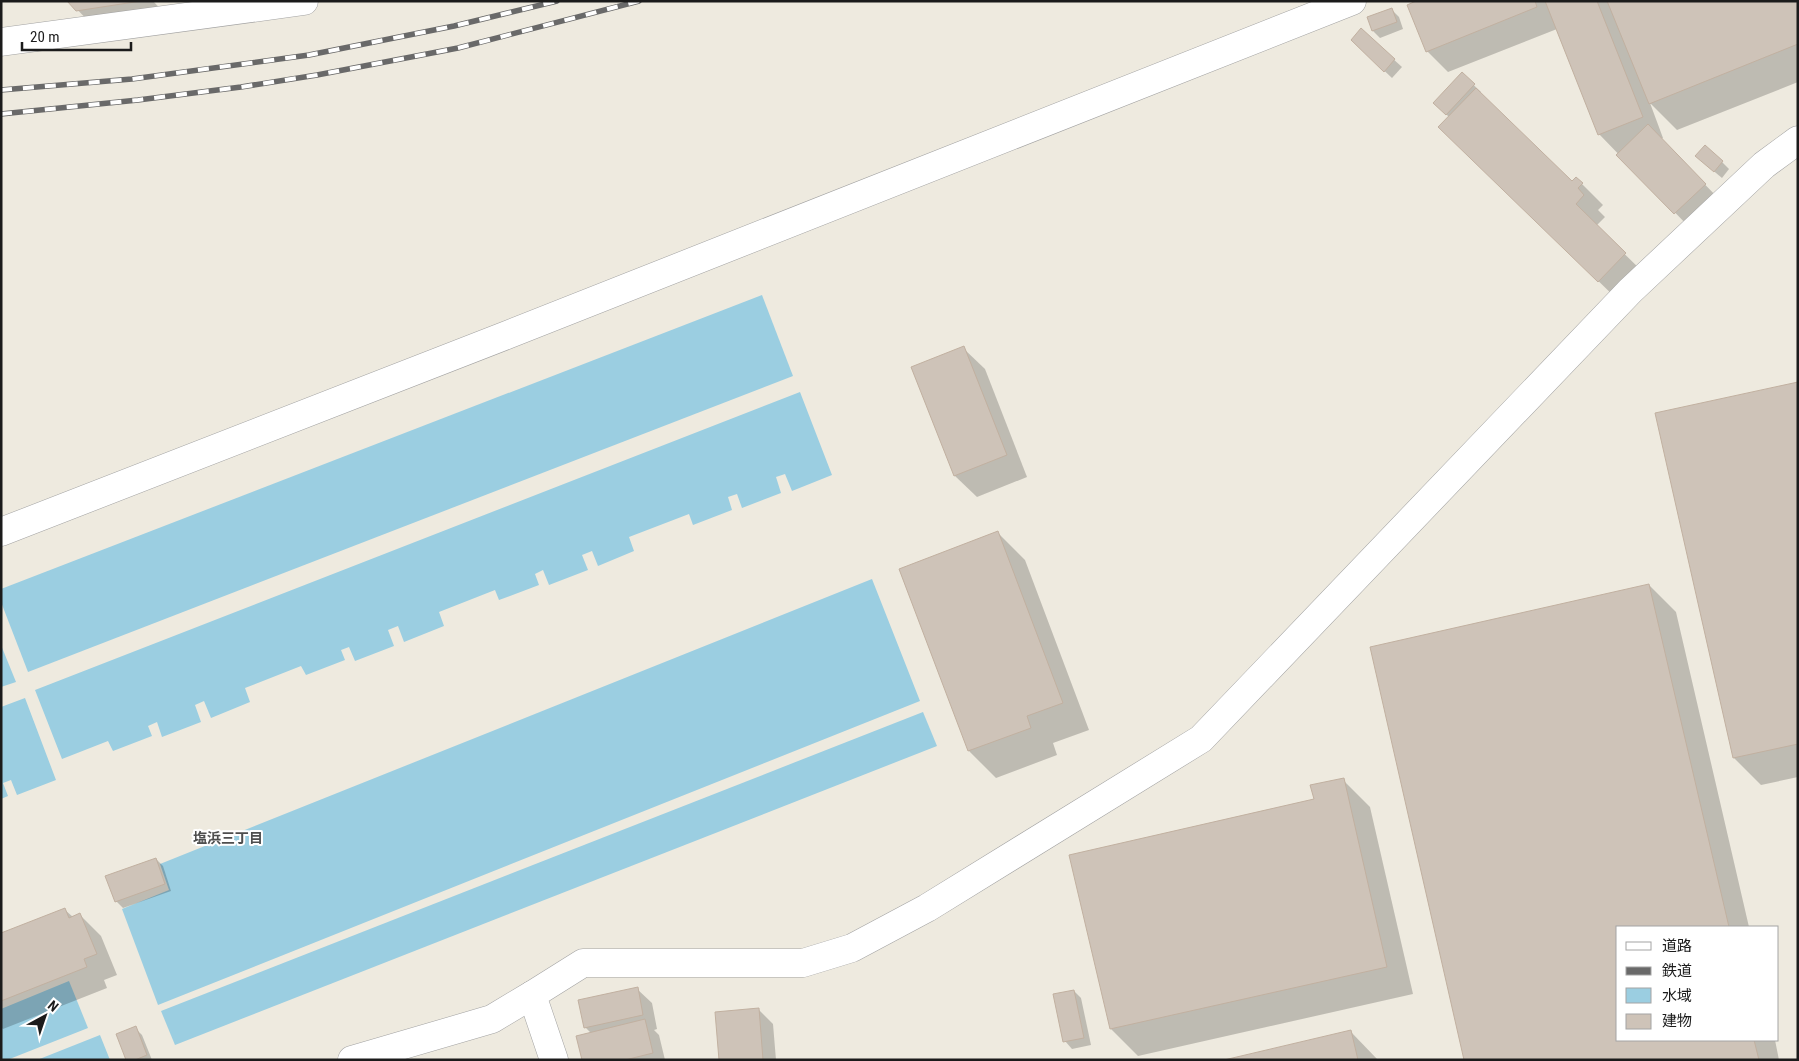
<svg xmlns="http://www.w3.org/2000/svg" width="1799" height="1061" viewBox="0 0 1799 1061" font-family="'Roboto Condensed','Noto Sans JP',sans-serif">
	<rect width="100%" height="100%" fill="#eeeadf"/>
	<g fill="#9bcee1">
		<path d="M 762,295 L 793,376 L 28,672 L 1,602 L 1,589 Z"/>
		<path d="M 800,392 L 832,475 L 792,491 L 785,474 L 776,477 L 781,493 L 742,508 L 737,494 L 728,497 L 732,510 L 693,525 L 689,514 L 629,537 L 634,551 L 598,566 L 592,551 L 582,555 L 588,570 L 549,585 L 543,570 L 535,574 L 539,585 L 499,600 L 495,590 L 439,612 L 444,626 L 404,642 L 398,626 L 388,630 L 394,646 L 355,661 L 349,647 L 341,650 L 345,660 L 306,675 L 301,666 L 245,688 L 250,702 L 211,718 L 204,701 L 195,705 L 201,722 L 162,737 L 157,722 L 148,726 L 152,736 L 113,751 L 108,741 L 62,759 L 35,690 Z"/>
		<path d="M 872,579 L 920,701 L 158,1005 L 122,909 L 169,890 L 160,864 Z"/>
		<path d="M 1,645 L 16,682 L 1,687 Z"/>
		<path d="M 25,698 L 56,780 L 17,795 L 11,780 L 3,783 L 8,796 L 1,799 L 1,707 Z"/>
		<path d="M 923,712 L 937,746 L 175,1045 L 161,1011 Z"/>
		<path d="M 69,981 L 88,1028 L 7,1060 L 1,1060 L 1,1009 Z"/>
		<path d="M 100,1035 L 110,1060 L 37,1060 Z"/>
	</g>
	<g fill="#0003">
		<path d="M 69,1 L 153,1 L 168,17 L 98,31 Z"/>
		<path d="M 1419,1 L 1798,1 L 1798,82 L 1677,130 L 1650,103 L 1663,138 L 1661,139 L 1719,199 L 1690,228 L 1599,134 L 1557,29 L 1448,72 L 1427,51 Z"/>
		<path d="M 1392,10 L 1399,17 L 1403,29 L 1380,38 L 1373,31 L 1369,18 Z"/>
		<path d="M 1361,30 L 1402,67 L 1392,78 L 1359,47 Z"/>
		<path d="M 1462,74 L 1481,92 L 1479,93 L 1572,183 L 1576,178 L 1603,205 L 1598,210 L 1605,217 L 1596,226 L 1646,275 L 1620,302 L 1461,148 L 1449,117 L 1442,110 Z"/>
		<path d="M 1722,162 L 1729,169 L 1722,178 L 1704,163 Z"/>
		<path d="M 963,348 L 985,369 L 1027,477 L 977,497 L 955,476 L 912,368 Z"/>
		<path d="M 1798,383 L 1798,777 L 1761,785 L 1734,758 L 1657,414 Z"/>
		<path d="M 998,533 L 1025,560 L 1089,730 L 1053,743 L 1057,755 L 996,778 L 969,751 L 900,570 Z"/>
		<path d="M 1649,585 L 1676,612 L 1749,927 L 1618,927 L 1618,1040 L 1775,1040 L 1779,1060 L 1466,1060 Z"/>
		<path d="M 1343,780 L 1370,807 L 1413,994 L 1138,1056 L 1111,1029 L 1315,800 Z"/>
		<path d="M 156,859 L 163,866 L 171,891 L 123,908 L 116,901 Z"/>
		<path d="M 65,910 L 73,917 L 80,915 L 101,936 L 117,975 L 104,980 L 107,988 L 3,1029 L 1,1027 L 1,935 Z"/>
		<path d="M 637,989 L 652,1003 L 657,1029 L 654,1030 L 659,1035 L 665,1060 L 584,1060 L 591,1033 L 585,1027 Z"/>
		<path d="M 1074,991 L 1081,998 L 1091,1045 L 1072,1049 L 1065,1041 Z"/>
		<path d="M 759,1010 L 773,1024 L 776,1060 L 720,1060 Z"/>
		<path d="M 135,1028 L 142,1035 L 152,1060 L 127,1060 Z"/>
		<path d="M 1351,1032 L 1378,1060 L 1230,1060 Z"/>
	</g>
	<g fill="#cec3b8" stroke="#c1b0a0">
		<path d="M 67,1 L 141,1 L 76,11 Z"/>
		<path d="M 1416,1 L 1535,1 L 1537,7 L 1426,52 L 1407,5 Z"/>
		<path d="M 1545,1 L 1597,1 L 1643,117 L 1598,135 Z"/>
		<path d="M 1607,1 L 1798,1 L 1798,44 L 1649,104 Z"/>
		<path d="M 1392,8 L 1397,22 L 1372,31 L 1367,17 Z"/>
		<path d="M 1361,28 L 1395,59 L 1384,72 L 1351,40 Z"/>
		<path d="M 1462,72 L 1475,84 L 1446,115 L 1433,103 Z"/>
		<path d="M 1476,88 L 1572,181 L 1576,177 L 1583,183 L 1578,188 L 1584,195 L 1576,204 L 1626,253 L 1598,282 L 1438,127 Z"/>
		<path d="M 1648,124 L 1706,184 L 1674,214 L 1616,155 Z"/>
		<path d="M 1705,145 L 1723,161 L 1714,172 L 1695,156 Z"/>
		<path d="M 964,346 L 1007,455 L 954,476 L 911,367 Z"/>
		<path d="M 1798,382 L 1798,744 L 1733,758 L 1655,413 Z"/>
		<path d="M 998,531 L 1063,703 L 1027,716 L 1031,728 L 968,751 L 899,569 Z"/>
		<path d="M 1649,584 L 1729,927 L 1618,927 L 1618,1040 L 1754,1040 L 1759,1060 L 1464,1060 L 1370,647 Z"/>
		<path d="M 1344,778 L 1387,967 L 1110,1029 L 1069,855 L 1314,799 L 1310,785 Z"/>
		<path d="M 156,858 L 165,884 L 115,902 L 105,876 Z"/>
		<path d="M 65,908 L 69,918 L 80,913 L 97,954 L 84,959 L 87,967 L 1,1001 L 1,933 Z"/>
		<path d="M 638,987 L 643,1015 L 584,1028 L 578,1000 Z"/>
		<path d="M 1074,990 L 1084,1038 L 1063,1042 L 1053,994 Z"/>
		<path d="M 759,1008 L 763,1060 L 719,1060 L 715,1012 Z"/>
		<path d="M 645,1019 L 653,1053 L 625,1060 L 582,1060 L 576,1036 Z"/>
		<path d="M 136,1026 L 147,1055 L 135,1060 L 126,1060 L 116,1034 Z"/>
		<path d="M 1351,1030 L 1358,1060 L 1224,1060 Z"/>
	</g>
	<g fill="none" stroke-linecap="round" stroke-linejoin="round">
		<g stroke="#a2a2a2" stroke-width="29">
			<g id="street">
				<path d="M 1,42 L 304,1"/>
				<path d="M 1,532 L 507,335 L 1352,1"/>
				<path d="M 352,1060 L 492,1019 L 532,995"/>
				<path d="M 554,1060 L 532,995 L 583,963 L 803,963 L 852,948 L 927,908 L 1201,739 L 1630,291 L 1764,165 L 1798,140"/>
			</g>
		</g>
		<use href="#street" stroke="#fff" stroke-width="28"/>
		<g stroke="#696969" stroke-width="5.5">
			<g id="rail">
				<path d="M 1,90 L 132,79 L 309,55 L 454,26 L 557,1"/>
				<path d="M 1,114 L 138,100 L 241,87 L 317,75 L 458,48 L 639,1"/>
			</g>
		</g>
		<use href="#rail" stroke="#fff" stroke-width="4" stroke-dasharray="11" stroke-linecap="butt"/>
	</g>
	<g text-anchor="middle" stroke-width="4" stroke-linejoin="round" paint-order="stroke">
		<g font-size="14" font-weight="bold" fill="#4e4e4e" stroke="#fff">
			<text x="228" y="843">塩浜三丁目</text>
		</g>
	</g>
	<rect width="1799" height="1061" fill="none" stroke="#1b1b1b" stroke-width="5"/>
	<rect x="1616" y="926" width="162" height="115" fill="#ffffff" stroke="#a4a4a4"/>
	<rect x="1626" y="942" width="25" height="8" fill="#ffffff" stroke="#a4a4a4"/>
	<text x="1662" y="951" font-size="15" fill="#1b1b1b">道路</text>
	<rect x="1626" y="967" width="25" height="8" fill="#696969" stroke="#a4a4a4"/>
	<text x="1662" y="976" font-size="15" fill="#1b1b1b">鉄道</text>
	<rect x="1626" y="988" width="25" height="15" fill="#9bcee1" stroke="#a4a4a4"/>
	<text x="1662" y="1001" font-size="15" fill="#1b1b1b">水域</text>
	<rect x="1626" y="1014" width="25" height="15" fill="#cec3b8" stroke="#a4a4a4"/>
	<text x="1662" y="1026" font-size="15" fill="#1b1b1b">建物</text>
	<g transform="translate(45 1016) rotate(40)" stroke="#ffffff" stroke-width="4" paint-order="stroke">
	<path d="M0-4L9 19L0 12L-9 19Z" fill="#1b1b1b"/>
	<text y="-8" font-size="14" font-weight="bold" text-anchor="middle" fill="#1b1b1b">N</text>
	</g>
	<path d="M22 42v8h109v-8" fill="none" stroke="#1b1b1b" stroke-width="2.5"/>
	<text x="30" y="42" font-size="15" fill="#1b1b1b" stroke="#ffffff" stroke-width="4" paint-order="stroke">20 m</text>
</svg>
